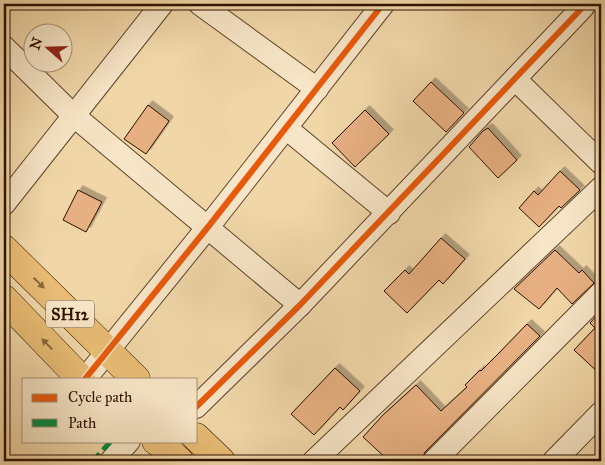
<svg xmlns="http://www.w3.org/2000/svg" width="605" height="465" viewBox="0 0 605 465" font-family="'IM FELL Great Primer',serif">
	<defs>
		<filter id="shadow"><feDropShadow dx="4.5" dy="-4.5" stdDeviation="0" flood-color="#0004"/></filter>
	</defs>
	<rect width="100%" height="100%" fill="#f1d7a8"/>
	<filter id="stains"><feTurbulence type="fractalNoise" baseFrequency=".004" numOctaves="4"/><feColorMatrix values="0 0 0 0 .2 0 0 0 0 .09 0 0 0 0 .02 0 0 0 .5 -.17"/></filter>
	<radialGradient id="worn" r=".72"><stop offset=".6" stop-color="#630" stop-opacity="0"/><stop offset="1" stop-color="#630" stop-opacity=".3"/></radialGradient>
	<g fill="#e7b082" stroke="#2d1100" filter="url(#shadow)">
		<path d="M 431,82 L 464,113 L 446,132 L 413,101 Z"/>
		<path d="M 148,105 L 169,121 L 146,154 L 124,139 Z"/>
		<path d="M 365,110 L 389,134 L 355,167 L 332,143 Z"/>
		<path d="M 488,128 L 517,160 L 498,178 L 469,147 L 483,131 Z"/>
		<path d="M 560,171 L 580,190 L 561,208 L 559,206 L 539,227 L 519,208 L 534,191 L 538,195 Z"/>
		<path d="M 78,190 L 102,202 L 86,232 L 63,220 Z"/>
		<path d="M 441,238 L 465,259 L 443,284 L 439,280 L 407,313 L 384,291 L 405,270 L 409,274 Z"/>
		<path d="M 555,250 L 579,273 L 582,270 L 594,283 L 572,304 L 557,288 L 539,309 L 514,289 Z"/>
		<path d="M 601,311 L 601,375 L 574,350 L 595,328 L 590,323 Z"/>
		<path d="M 527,324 L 540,336 L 425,452 L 421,461 L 389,461 L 363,437 L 383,415 L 416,385 L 441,411 L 467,387 L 465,385 L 480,370 L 481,371 L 499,353 Z"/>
		<path d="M 335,368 L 360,391 L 343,410 L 340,407 L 314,435 L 291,414 Z"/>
	</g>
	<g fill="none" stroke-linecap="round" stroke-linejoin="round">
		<g stroke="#5e422a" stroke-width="24">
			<g id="minor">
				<path d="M 200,4 L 317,89"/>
				<path d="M 4,47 L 73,115 L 300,305"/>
				<path d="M 515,79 L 601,163"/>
				<path d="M 286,128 L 389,213"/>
				<path d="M 4,204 L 162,4"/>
				<path d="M 85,379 L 208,227 L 383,4"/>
				<path d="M 196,407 L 300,305 L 583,7"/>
				<path d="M 111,461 L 129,441"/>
				<path d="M 314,461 L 601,188"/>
				<path d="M 434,461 L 601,293"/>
				<path d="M 554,461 L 601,413"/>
			</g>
		</g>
		<g stroke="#2d1100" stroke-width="29">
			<g id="primary">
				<path d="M 4,249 L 136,379"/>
				<path d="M 4,299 L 81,379"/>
				<path d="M 196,437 L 221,461"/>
				<path d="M 156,441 L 160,443 L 179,461"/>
			</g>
		</g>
		<use href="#minor" stroke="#f6e5c6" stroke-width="22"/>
		<use href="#primary" stroke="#e8bc74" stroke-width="28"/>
		<path stroke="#00873e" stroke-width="5" stroke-dasharray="10 5" stroke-linecap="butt" d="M 93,461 L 111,441"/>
		<g stroke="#f6e5c6" stroke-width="9">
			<g id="cycleway">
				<path d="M 85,379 L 208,227 L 383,4"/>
				<path d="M 196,407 L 300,305 L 583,7"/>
			</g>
		</g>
		<use href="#cycleway" stroke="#e8590c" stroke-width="6"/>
	</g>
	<defs><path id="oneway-solid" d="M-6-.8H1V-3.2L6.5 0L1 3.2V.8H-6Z" transform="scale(1.25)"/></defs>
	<g fill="#8a663a">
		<use href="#oneway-solid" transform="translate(39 283) rotate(44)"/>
		<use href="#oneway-solid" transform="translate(47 344) rotate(-134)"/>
	</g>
	<g text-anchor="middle" stroke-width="4.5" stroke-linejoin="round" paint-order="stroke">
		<rect fill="#f6e5c6" stroke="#69513b" stroke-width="1" x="46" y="300.5" width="48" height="27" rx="4"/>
		<g font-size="16" font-weight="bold" fill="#2d1100">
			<text x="70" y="320">SH12</text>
		</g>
	</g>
	<rect width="605" height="465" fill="none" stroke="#f1d7a8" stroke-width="20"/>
	<rect x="5" y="5" width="595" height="455" fill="none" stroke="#2d1100" stroke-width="2.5"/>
	<rect x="10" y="10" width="585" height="445" fill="none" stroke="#2d1100"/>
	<rect x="22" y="378" width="175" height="65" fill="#f6e5c6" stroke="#a69077"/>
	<rect x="32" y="394" width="25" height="8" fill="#e8590c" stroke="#a69077"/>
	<text x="68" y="402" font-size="15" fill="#2d1100">Cycle path</text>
	<rect x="32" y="419" width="25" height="8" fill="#00873e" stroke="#a69077"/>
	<text x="68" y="428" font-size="15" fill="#2d1100">Path</text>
	<g transform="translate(48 48) rotate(290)"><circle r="24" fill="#f6e5c6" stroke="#a69077"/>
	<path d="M0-4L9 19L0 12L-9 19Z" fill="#8f2418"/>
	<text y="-8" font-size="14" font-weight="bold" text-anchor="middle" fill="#2d1100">N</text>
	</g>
	<rect width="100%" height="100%" filter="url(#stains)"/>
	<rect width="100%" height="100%" fill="url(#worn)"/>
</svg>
